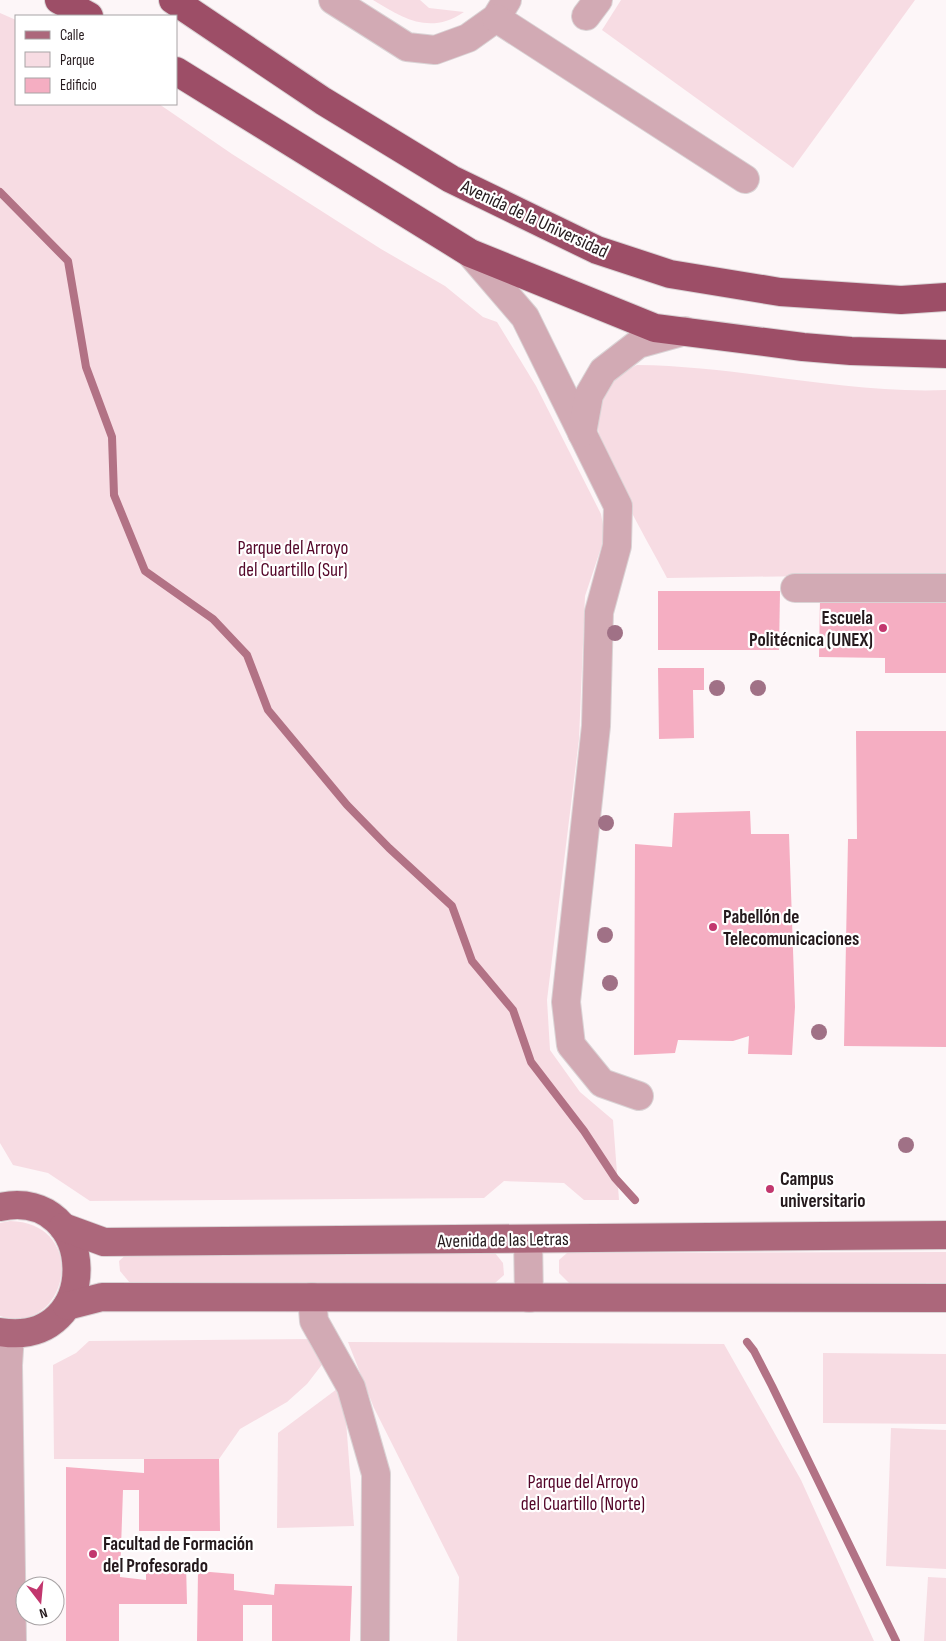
<svg xmlns="http://www.w3.org/2000/svg" width="946" height="1641" viewBox="0 0 946 1641" font-family="'Sofia Sans Condensed',sans-serif">
	<rect width="100%" height="100%" fill="#fdf6f8"/>
	<g fill="#f7dce3">
		<path d="M 373,0 L 420,0 L 429,8 L 464,12 C 430,35 404,19 373,0 Z"/>
		<path d="M 621,0 L 915,0 L 793,168 L 602,30 Z"/>
		<path d="M 0,13 L 16,20 L 16,104 L 159,104 L 232,154 L 381,249 L 445,286 L 483,317 L 497,322 L 536,386 L 601,514 L 605,536 L 585,596 L 579,739 L 547,1000 L 550,1050 L 580,1092 L 613,1120 L 619,1200 L 584,1200 L 564,1183 L 504,1181 L 484,1198 L 90,1201 L 48,1173 L 13,1165 L 0,1143 Z"/>
		<path d="M 637,365 C 741,366 843,394 946,390 L 946,574 L 667,578 C 649,542 585,440 598,404 C 605,384 620,373 637,365 Z"/>
		<path d="M 10,1221 C 91,1223 68,1337 0,1316 L 0,1223 Z"/>
		<path d="M 946,1252 L 946,1284 L 569,1283 L 559,1273 L 559,1260 L 567,1253 Z"/>
		<path d="M 128,1253 L 495,1253 L 503,1263 L 504,1275 L 495,1283 L 130,1283 L 120,1271 L 119,1261 Z"/>
		<path d="M 313,1339 L 324,1362 L 307,1384 L 287,1402 L 240,1429 L 219,1459 L 54,1459 L 53,1365 L 76,1353 L 89,1341 Z"/>
		<path d="M 348,1342 L 724,1344 L 801,1480 L 874,1641 L 457,1641 L 459,1577 L 374,1408 Z"/>
		<path d="M 823,1353 L 946,1354 L 946,1424 L 823,1423 Z"/>
		<path d="M 337,1389 L 346,1421 L 354,1526 L 277,1528 L 278,1433 Z"/>
		<path d="M 891,1428 L 946,1430 L 946,1569 L 886,1566 Z"/>
		<path d="M 928,1577 L 946,1578 L 946,1641 L 924,1641 Z"/>
	</g>
	<g fill="none" stroke-linecap="round" stroke-linejoin="round">
		<g stroke="#b27285" stroke-width="8">
			<path d="M 0,192 L 68,261 L 86,367 L 112,437 L 114,495 L 145,571 L 213,619 L 247,655 L 268,710 L 347,805 L 389,848 L 452,906 L 472,961 L 513,1010 L 531,1062 L 584,1131 L 615,1178 L 635,1200"/>
			<path d="M 747,1342 L 754,1351 L 772,1386 L 896,1641"/>
		</g>
	</g>
	<g fill="#f5aec2">
		<path d="M 658,591 L 780,591 L 779,650 L 658,650 Z"/>
		<path d="M 820,599 L 946,600 L 946,673 L 885,673 L 885,658 L 819,657 Z"/>
		<path d="M 658,668 L 704,668 L 704,690 L 693,690 L 694,738 L 659,739 Z"/>
		<path d="M 856,731 L 946,731 L 946,1047 L 844,1046 L 848,839 L 857,839 Z"/>
		<path d="M 750,811 L 751,834 L 789,834 L 795,1007 L 792,1055 L 748,1054 L 749,1036 L 733,1041 L 678,1040 L 675,1053 L 634,1055 L 635,844 L 672,847 L 674,813 Z"/>
		<path d="M 144,1459 L 219,1459 L 220,1531 L 139,1531 L 139,1490 L 123,1490 L 120,1577 L 146,1580 L 146,1561 L 186,1563 L 187,1604 L 119,1604 L 119,1641 L 66,1641 L 66,1467 L 144,1473 Z"/>
		<path d="M 198,1571 L 234,1574 L 234,1590 L 274,1595 L 275,1584 L 352,1586 L 350,1641 L 272,1641 L 272,1605 L 243,1605 L 243,1641 L 197,1641 Z"/>
	</g>
	<g fill="none" stroke-linecap="round" stroke-linejoin="round">
		<g stroke="#dad3d5" stroke-width="30">
			<g id="minor">
				<path d="M 333,0 L 407,47 L 435,50 L 468,38 L 496,18 L 507,0"/>
				<path d="M 586,16 L 598,0"/>
				<path d="M 496,18 L 745,179"/>
				<path d="M 470,253 L 525,317 L 618,506 L 617,546 L 599,612 L 596,726 L 566,1002 L 571,1045 L 602,1083 L 639,1096"/>
				<path d="M 582,433 L 589,395 L 603,371 L 638,344 L 685,331"/>
				<path d="M 795,588 L 946,588"/>
				<path d="M 528,1239 L 529,1298"/>
				<path d="M 312,1297 L 314,1321 L 351,1387 L 376,1474 L 375,1641"/>
				<path d="M 10,1334 L 8,1365 L 12,1641"/>
			</g>
		</g>
		<g stroke="#dad3d5" stroke-width="30">
			<g id="major">
				<path d="M 0,1207 C 99,1186 105,1349 0,1332"/>
				<path d="M 63,1227 L 104,1242 L 946,1235"/>
				<path d="M 67,1306 L 102,1297 L 946,1298"/>
			</g>
		</g>
		<g stroke="#dad3d5" stroke-width="30">
			<g id="highway">
				<path d="M 59,0 L 89,16"/>
				<path d="M 173,0 L 323,101 L 451,179 L 597,250 L 670,274 L 780,292 L 901,300 L 946,297"/>
				<path d="M 176,71 L 470,253 L 655,328 L 803,347 L 851,351 L 946,354"/>
			</g>
		</g>
		<use href="#minor" stroke="#d2aab4" stroke-width="28"/>
		<use href="#major" stroke="#ac677b" stroke-width="28"/>
		<use href="#highway" stroke="#9d4e67" stroke-width="28"/>
	</g>
	<g fill="#a07186">
		<circle cx="615" cy="633" r="8"/>
		<circle cx="717" cy="688" r="8"/>
		<circle cx="758" cy="688" r="8"/>
		<circle cx="606" cy="823" r="8"/>
		<circle cx="605" cy="935" r="8"/>
		<circle cx="610" cy="983" r="8"/>
		<circle cx="819" cy="1032" r="8"/>
		<circle cx="906" cy="1145" r="8"/>
	</g>
	<g fill="#c2376e" stroke="#fff" stroke-width="2">
		<circle cx="883" cy="628" r="5"/>
		<circle cx="713" cy="927" r="5"/>
		<circle cx="770" cy="1189" r="5"/>
		<circle cx="93" cy="1554" r="5"/>
	</g>
	<g text-anchor="middle" stroke-width="4.5" stroke-linejoin="round" paint-order="stroke">
		<g font-size="19" fill="#251a1d" stroke="#fff">
			<text transform="translate(535 218) rotate(25)" y="7">Avenida de la Universidad</text>
			<text transform="translate(503 1239) rotate(-1)" y="7">Avenida de las Letras</text>
		</g>
		<g font-size="19" fill="#530528" stroke="#fff">
			<text x="293" y="554">Parque del Arroyo<tspan x="293" dy="22">del Cuartillo (Sur)</tspan></text>
			<text x="583" y="1488">Parque del Arroyo<tspan x="583" dy="22">del Cuartillo (Norte)</tspan></text>
		</g>
		<g font-size="19" font-weight="bold" fill="#251a1d" stroke="#fff" text-anchor="start">
			<text x="873" y="624" text-anchor="end">Escuela<tspan x="873" dy="22">Politécnica (UNEX)</tspan></text>
			<text x="723" y="923">Pabellón de<tspan x="723" dy="22">Telecomunicaciones</tspan></text>
			<text x="780" y="1185">Campus<tspan x="780" dy="22">universitario</tspan></text>
			<text x="103" y="1550">Facultad de Formación<tspan x="103" dy="22">del Profesorado</tspan></text>
		</g>
	</g>
	<rect x="15" y="15" width="162" height="90" fill="#ffffff" stroke="#a8a3a5"/>
	<rect x="25" y="31" width="25" height="8" fill="#ac677b" stroke="#a8a3a5"/>
	<text x="60" y="40" font-size="15" fill="#251a1d">Calle</text>
	<rect x="25" y="52" width="25" height="15" fill="#f7dce3" stroke="#a8a3a5"/>
	<text x="60" y="65" font-size="15" fill="#251a1d">Parque</text>
	<rect x="25" y="78" width="25" height="15" fill="#f5aec2" stroke="#a8a3a5"/>
	<text x="60" y="90" font-size="15" fill="#251a1d">Edificio</text>
	<g transform="translate(40 1601) rotate(164)"><circle r="24" fill="#ffffff" stroke="#a8a3a5"/>
	<path d="M0-4L9 19L0 12L-9 19Z" fill="#c2376e"/>
	<text y="-8" font-size="14" font-weight="bold" text-anchor="middle" fill="#251a1d">N</text>
	</g>
</svg>
